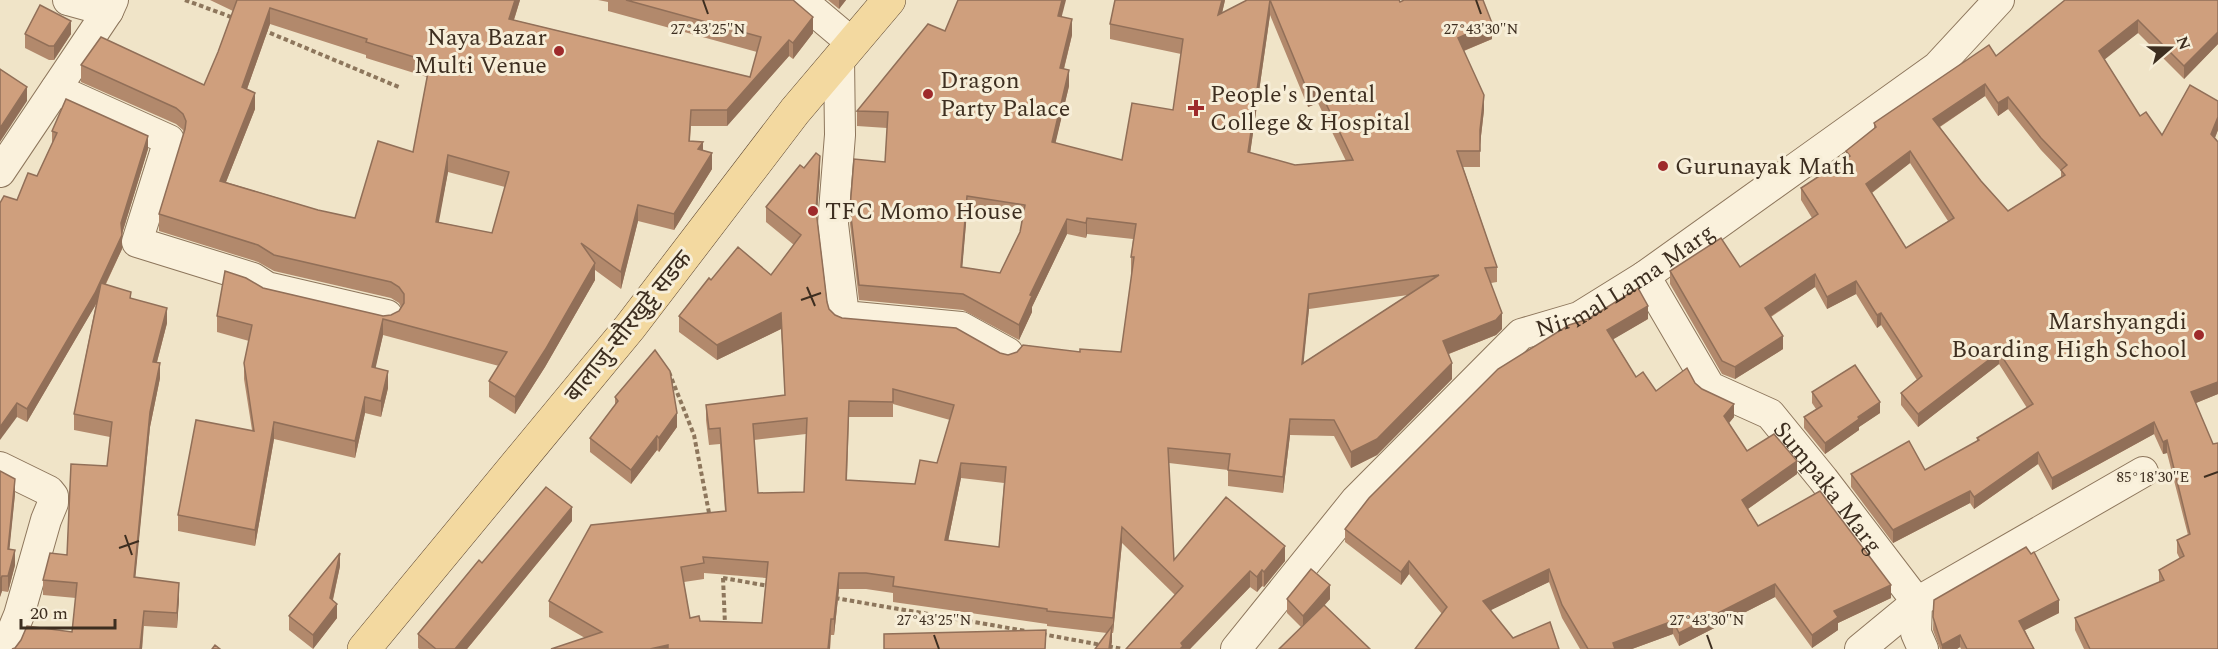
<svg xmlns="http://www.w3.org/2000/svg" width="2218" height="649" viewBox="0 0 2218 649" font-family="Spectral,'Noto Sans Devanagari',serif">
	<rect width="100%" height="100%" fill="#f0e4c8"/>
	<g fill="none" stroke-linecap="round" stroke-linejoin="round">
		<g stroke="#8d765c" stroke-width="32">
			<g id="minor">
				<path d="M 68,0 L 108,11"/>
				<path d="M 801,0 L 852,43"/>
				<path d="M 839,58 L 840,135 L 833,224 L 844,316 L 961,327 L 1008,353"/>
				<path d="M 56,89 L 169,140 L 137,242 L 253,278 L 267,287 L 387,315"/>
				<path d="M 0,172 L 108,11 L 113,0"/>
				<path id="s1" d="M 1645,276 L 1710,387 L 1770,414 L 1823,479 L 1917,602 L 1916,633 L 1923,649"/>
				<path d="M 0,467 L 49,491 L 53,496 L 53,503 L 46,520 L 19,615 L 5,649"/>
				<path id="s2" d="M 1236,649 L 1356,500 L 1521,334 L 1579,317 L 1645,276 L 1937,67 L 1999,0"/>
				<path d="M 1860,649 L 1917,602 L 2143,472"/>
			</g>
		</g>
		<g stroke="#5b4430" stroke-width="34">
			<path id="major" d="M 364,649 L 630,327 L 795,111 L 889,0"/>
		</g>
		<g stroke="#8d765c" stroke-width="4" stroke-dasharray="4.5 3" stroke-linecap="butt">
			<path d="M 185,0 L 234,18"/>
			<path d="M 263,30 L 401,88"/>
			<path d="M 669,372 L 694,435 L 710,518"/>
			<path d="M 723,578 L 769,586"/>
			<path d="M 723,578 L 725,624"/>
			<path d="M 835,598 L 1026,631"/>
			<path d="M 1042,634 L 1123,649"/>
		</g>
		<use href="#minor" stroke="#faf1dc" stroke-width="30"/>
		<use href="#major" stroke="#f3d9a0" stroke-width="33"/>
	</g>
	<g fill="#b2896c" fill-rule="evenodd">
		<path d="M 210,0 L 520,0 L 514,20 L 750,77 L 757,52 L 608,11 L 608,2 L 598,0 L 793,0 L 813,33 L 793,59 L 789,56 L 727,126 L 691,126 L 690,141 L 703,150 L 712,169 L 674,230 L 638,221 L 621,289 L 595,270 L 595,280 L 545,367 L 515,414 L 489,397 L 489,381 L 499,366 L 383,335 L 375,368 L 388,388 L 381,417 L 365,413 L 355,458 L 274,439 L 255,546 L 178,531 L 178,515 L 252,430 L 244,379 L 244,363 L 249,341 L 217,332 L 217,316 L 263,288 L 383,316 L 391,315 L 399,311 L 401,307 L 399,303 L 391,298 L 274,271 L 258,262 L 159,231 L 159,214 L 184,133 L 183,130 L 176,124 L 81,82 L 81,65 L 204,85 L 218,52 L 233,11 ZM 270,24 L 366,55 L 366,58 L 427,77 L 413,152 L 355,218 L 318,210 L 226,182 L 255,109 L 247,89 ZM 448,172 L 505,187 L 492,233 L 438,222 Z"/>
		<path d="M 828,0 L 846,0 L 839,9 Z"/>
		<path d="M 1115,0 L 1225,0 L 1222,13 L 1247,0 L 1400,2 L 1492,39 L 1464,51 L 1484,110 L 1480,144 L 1480,167 L 1463,167 L 1497,267 L 1497,282 L 1491,283 L 1502,329 L 1496,335 L 1449,354 L 1452,379 L 1377,455 L 1351,468 L 1334,436 L 1290,435 L 1283,493 L 1228,486 L 1228,470 L 1169,463 L 1174,560 L 1285,561 L 1264,587 L 1262,586 L 1257,592 L 1250,587 L 1190,649 L 1126,649 L 1175,595 L 1122,543 L 1113,633 L 1112,633 L 1112,642 L 1107,633 L 1047,626 L 1047,624 L 893,602 L 893,593 L 866,589 L 839,589 L 834,635 L 831,635 L 830,649 L 551,649 L 585,638 L 549,617 L 549,601 L 725,511 L 720,444 L 709,445 L 706,420 L 706,405 L 785,395 L 781,329 L 717,360 L 679,332 L 679,316 L 711,280 L 771,275 L 794,245 L 766,222 L 766,207 L 804,168 L 820,171 L 817,216 L 827,302 L 829,309 L 835,315 L 842,318 L 1008,355 L 1080,352 L 1121,352 L 1132,273 L 1131,273 L 1131,257 L 1133,239 L 1087,234 L 1086,238 L 1067,234 L 1032,307 L 1032,312 L 1019,340 L 963,310 L 859,300 L 850,224 L 850,208 L 885,162 L 887,128 L 857,126 L 857,111 L 945,31 L 1062,17 L 1072,35 L 1064,69 L 1069,86 L 1055,143 L 1122,160 L 1173,110 L 1181,54 L 1110,39 L 1110,24 ZM 1270,15 L 1308,107 L 1318,103 L 1346,161 L 1295,165 L 1250,153 ZM 967,212 L 1022,220 L 1020,232 L 1000,273 L 962,267 ZM 1408,295 L 1303,363 L 1309,309 ZM 893,404 L 950,420 L 937,463 L 915,484 L 847,481 L 849,417 L 893,417 ZM 806,434 L 804,492 L 758,493 L 754,440 ZM 961,478 L 1004,483 L 999,547 L 948,541 ZM 704,573 L 766,578 L 762,623 L 700,621 L 690,618 L 684,582 L 704,579 Z"/>
		<path d="M 2218,0 L 2218,44 L 2184,79 L 2138,33 L 2104,59 L 2140,116 L 2162,135 L 2218,101 L 2218,130 L 2215,138 L 2218,142 L 2218,394 L 2196,403 L 2218,649 L 2084,649 L 2075,630 L 2075,618 L 2159,583 L 2159,570 L 2180,559 L 2177,553 L 2177,540 L 2188,535 L 2167,453 L 2163,454 L 2154,434 L 2052,490 L 2038,464 L 1974,509 L 1970,503 L 1893,543 L 1851,487 L 1851,474 L 1925,470 L 1977,442 L 1977,438 L 2027,408 L 1999,364 L 1918,427 L 1901,405 L 1901,393 L 1917,380 L 1881,325 L 1877,328 L 1856,294 L 1827,309 L 1815,287 L 1771,317 L 1783,349 L 1735,379 L 1722,374 L 1670,284 L 1670,271 L 1740,267 L 1812,218 L 1801,200 L 1801,188 L 1846,159 L 1846,151 L 1874,129 L 1874,123 L 1996,56 ZM 1985,96 L 1998,116 L 2008,109 L 2041,150 L 2061,171 L 2061,178 L 2008,211 L 1981,181 L 1940,127 ZM 1910,163 L 1948,221 L 1906,248 L 1872,193 Z"/>
		<path d="M 25,34 L 71,34 L 54,60 L 49,60 L 25,48 Z"/>
		<path d="M 52,131 L 148,149 L 122,234 L 122,249 L 106,284 L 131,298 L 167,323 L 157,362 L 160,378 L 150,427 L 135,577 L 179,598 L 177,628 L 144,626 L 142,649 L 12,649 L 72,632 L 76,598 L 43,595 L 43,580 L 67,555 L 107,466 L 110,437 L 74,430 L 74,414 L 96,304 L 27,422 L 17,417 L 17,200 L 37,176 L 52,144 Z"/>
		<path d="M 1648,319 L 1613,339 L 1636,377 L 1656,391 L 1695,383 L 1734,417 L 1729,423 L 1747,451 L 1797,474 L 1748,509 L 1758,526 L 1891,598 L 1838,623 L 1838,630 L 1812,648 L 1775,597 L 1679,646 L 1673,634 L 1632,649 L 1580,649 L 1562,618 L 1549,582 L 1490,610 L 1513,638 L 1559,649 L 1415,649 L 1442,614 L 1409,574 L 1401,585 L 1345,542 L 1345,529 L 1498,369 Z"/>
		<path d="M 1812,392 L 1880,413 L 1859,427 L 1859,430 L 1825,454 L 1804,428 L 1804,417 L 1816,409 L 1812,403 Z"/>
		<path d="M 615,397 L 677,427 L 659,452 L 657,450 L 631,484 L 590,452 L 590,438 L 615,406 Z"/>
		<path d="M 0,471 L 15,494 L 9,549 L 15,565 L 8,592 L 2,591 L 0,597 Z"/>
		<path d="M 572,521 L 467,649 L 419,649 L 418,648 L 418,634 L 482,563 Z"/>
		<path d="M 340,566 L 333,600 L 337,618 L 313,649 L 289,630 L 289,616 Z"/>
		<path d="M 1287,599 L 1330,599 L 1301,627 L 1287,613 Z"/>
		<path d="M 1934,600 L 2059,613 L 2025,630 L 2034,649 L 1961,649 L 1960,647 L 1957,649 L 1940,649 L 1933,630 Z"/>
	</g>
	<g fill="#916f58">
		<path d="M 515,0 L 520,0 L 509,35 L 509,19 Z"/>
		<path d="M 839,0 L 846,0 L 839,9 Z"/>
		<path d="M 1062,0 L 1066,0 L 1058,31 L 1058,16 Z"/>
		<path d="M 1222,0 L 1225,0 L 1218,31 L 1218,15 Z"/>
		<path d="M 1270,0 L 1270,15 L 1248,168 L 1248,152 Z"/>
		<path d="M 270,8 L 270,24 L 242,103 L 242,87 Z"/>
		<path d="M 813,17 L 813,33 L 793,59 L 793,43 Z"/>
		<path d="M 1072,19 L 1072,35 L 1060,84 L 1060,68 Z"/>
		<path d="M 2138,20 L 2138,33 L 2099,64 L 2099,51 Z"/>
		<path d="M 71,21 L 71,34 L 54,60 L 54,46 Z"/>
		<path d="M 1492,23 L 1492,39 L 1458,53 L 1458,38 Z"/>
		<path d="M 2218,32 L 2218,44 L 2184,79 L 2184,66 Z"/>
		<path d="M 789,40 L 789,56 L 727,126 L 727,110 Z"/>
		<path d="M 1069,70 L 1069,86 L 1052,158 L 1052,142 Z"/>
		<path d="M 1985,84 L 1985,96 L 1933,131 L 1933,119 Z"/>
		<path d="M 27,87 L 27,101 L 0,142 L 0,128 Z"/>
		<path d="M 1318,87 L 1318,103 L 1308,107 L 1308,92 Z"/>
		<path d="M 255,93 L 255,109 L 220,197 L 220,181 Z"/>
		<path d="M 1484,95 L 1484,110 L 1480,145 L 1480,130 Z"/>
		<path d="M 2008,97 L 2008,109 L 1998,116 L 1998,103 Z"/>
		<path d="M 2218,117 L 2218,130 L 2211,147 L 2211,134 Z"/>
		<path d="M 148,136 L 148,149 L 121,237 L 121,223 Z"/>
		<path d="M 703,142 L 703,159 L 698,149 Z"/>
		<path d="M 1910,151 L 1910,163 L 1866,197 L 1866,184 Z"/>
		<path d="M 712,153 L 712,169 L 674,230 L 674,214 Z"/>
		<path d="M 448,155 L 448,172 L 436,238 L 436,222 Z"/>
		<path d="M 820,156 L 820,171 L 816,226 L 816,210 Z"/>
		<path d="M 967,196 L 967,212 L 961,283 L 961,267 Z"/>
		<path d="M 638,205 L 638,221 L 621,289 L 621,272 Z"/>
		<path d="M 1087,218 L 1087,234 L 1086,238 L 1086,223 Z"/>
		<path d="M 1067,219 L 1067,234 L 1032,307 L 1032,312 L 1019,340 L 1019,325 L 1030,295 Z"/>
		<path d="M 122,235 L 122,249 L 95,306 L 27,422 L 27,409 Z"/>
		<path d="M 595,263 L 595,280 L 545,367 L 515,414 L 515,397 Z"/>
		<path d="M 1815,274 L 1815,287 L 1765,320 L 1765,308 Z"/>
		<path d="M 1856,281 L 1856,294 L 1827,309 L 1827,297 Z"/>
		<path d="M 1309,294 L 1309,309 L 1302,379 L 1302,364 Z"/>
		<path d="M 1648,306 L 1648,319 L 1607,343 L 1607,330 Z"/>
		<path d="M 167,308 L 167,323 L 153,377 L 153,362 Z"/>
		<path d="M 781,313 L 781,329 L 717,360 L 717,345 Z"/>
		<path d="M 1502,313 L 1502,329 L 1496,335 L 1443,356 L 1443,341 Z"/>
		<path d="M 1881,313 L 1881,325 L 1877,328 L 1877,315 Z"/>
		<path d="M 383,319 L 383,335 L 372,384 L 372,367 Z"/>
		<path d="M 1783,336 L 1783,349 L 1735,379 L 1735,367 Z"/>
		<path d="M 1999,352 L 1999,364 L 1918,427 L 1918,414 Z"/>
		<path d="M 160,363 L 160,378 L 150,427 L 134,592 L 134,577 L 150,412 Z"/>
		<path d="M 1452,363 L 1452,379 L 1377,455 L 1351,468 L 1351,452 Z"/>
		<path d="M 388,371 L 388,388 L 381,417 L 381,401 Z"/>
		<path d="M 2218,382 L 2218,394 L 2191,405 L 2191,392 Z"/>
		<path d="M 365,397 L 365,413 L 355,458 L 355,441 Z"/>
		<path d="M 1880,402 L 1880,413 L 1859,427 L 1859,430 L 1825,454 L 1825,443 L 1858,417 Z"/>
		<path d="M 17,403 L 17,417 L 0,440 L 0,427 Z"/>
		<path d="M 1734,404 L 1734,417 L 1724,429 L 1724,416 Z"/>
		<path d="M 677,413 L 677,427 L 659,452 L 659,438 Z"/>
		<path d="M 1290,419 L 1290,435 L 1283,493 L 1283,477 Z"/>
		<path d="M 274,422 L 274,439 L 255,546 L 255,530 Z"/>
		<path d="M 2154,422 L 2154,434 L 2052,490 L 2052,478 Z"/>
		<path d="M 657,436 L 657,450 L 631,484 L 631,470 Z"/>
		<path d="M 2167,440 L 2167,453 L 2163,454 L 2163,442 Z"/>
		<path d="M 2038,452 L 2038,464 L 1974,509 L 1974,497 Z"/>
		<path d="M 1797,461 L 1797,474 L 1742,513 L 1742,500 Z"/>
		<path d="M 961,463 L 961,478 L 945,556 L 945,540 Z"/>
		<path d="M 15,479 L 15,494 L 8,564 L 8,549 Z"/>
		<path d="M 1970,491 L 1970,503 L 1893,543 L 1893,530 Z"/>
		<path d="M 572,507 L 572,521 L 467,649 L 455,649 Z"/>
		<path d="M 1122,527 L 1122,543 L 1113,633 L 1113,618 Z"/>
		<path d="M 1285,546 L 1285,561 L 1264,587 L 1264,572 Z"/>
		<path d="M 15,550 L 15,565 L 8,592 L 8,576 Z"/>
		<path d="M 340,553 L 340,566 L 330,612 L 330,598 Z"/>
		<path d="M 1409,561 L 1409,574 L 1401,585 L 1401,572 Z"/>
		<path d="M 1549,569 L 1549,582 L 1483,614 L 1483,601 Z"/>
		<path d="M 1262,570 L 1262,586 L 1257,592 L 1257,577 Z"/>
		<path d="M 1250,571 L 1250,587 L 1190,649 L 1180,649 L 1181,643 Z"/>
		<path d="M 839,573 L 839,589 L 834,635 L 834,619 Z"/>
		<path d="M 2,576 L 2,591 L 0,597 L 0,582 Z"/>
		<path d="M 179,583 L 179,598 L 177,628 L 177,613 Z"/>
		<path d="M 1775,584 L 1775,597 L 1679,646 L 1679,633 Z"/>
		<path d="M 1330,585 L 1330,599 L 1303,630 L 1303,616 Z"/>
		<path d="M 1891,585 L 1891,598 L 1838,623 L 1838,630 L 1812,648 L 1812,635 L 1834,611 Z"/>
		<path d="M 2059,600 L 2059,613 L 2019,633 L 2019,621 Z"/>
		<path d="M 337,604 L 337,618 L 313,649 L 313,635 Z"/>
		<path d="M 144,611 L 142,649 L 140,649 Z"/>
		<path d="M 831,619 L 830,649 L 828,649 Z"/>
		<path d="M 1673,621 L 1673,634 L 1632,649 L 1613,649 L 1613,643 Z"/>
		<path d="M 1112,626 L 1112,642 L 1111,649 L 1109,649 Z"/>
		<path d="M 1960,635 L 1960,647 L 1957,649 L 1942,649 L 1942,645 Z"/>
		<path d="M 668,645 L 668,649 L 650,649 Z"/>
	</g>
	<g fill="#cf9f7d" stroke="#916f58" stroke-width="1.5" fill-rule="evenodd">
		<path d="M 237,0 L 515,0 L 509,19 L 750,77 L 761,37 L 626,0 L 793,0 L 813,17 L 793,43 L 789,40 L 727,110 L 691,110 L 689,141 L 703,142 L 698,149 L 712,153 L 674,214 L 638,205 L 621,272 L 581,243 L 595,263 L 545,350 L 515,397 L 489,381 L 507,352 L 383,319 L 372,367 L 388,371 L 381,401 L 365,397 L 355,441 L 274,422 L 255,530 L 178,515 L 196,420 L 254,431 L 244,363 L 252,325 L 217,316 L 225,271 L 246,278 L 263,288 L 383,316 L 391,315 L 399,311 L 404,303 L 404,294 L 399,287 L 391,282 L 274,255 L 258,245 L 159,214 L 185,129 L 186,121 L 183,114 L 176,108 L 81,65 L 101,37 L 204,85 L 218,52 ZM 270,8 L 367,39 L 366,42 L 430,62 L 413,152 L 378,141 L 355,218 L 318,210 L 220,181 L 255,93 L 242,87 ZM 448,155 L 509,172 L 492,233 L 436,222 Z"/>
		<path d="M 958,0 L 1062,0 L 1058,16 L 1072,19 L 1060,68 L 1069,70 L 1052,142 L 1122,160 L 1132,103 L 1173,110 L 1183,39 L 1110,24 L 1115,0 L 1222,0 L 1218,15 L 1247,0 L 1270,0 L 1248,152 L 1295,165 L 1353,160 L 1318,87 L 1308,92 L 1270,0 L 1399,0 L 1400,2 L 1404,0 L 1483,0 L 1492,23 L 1458,38 L 1484,95 L 1480,130 L 1480,151 L 1457,151 L 1497,267 L 1485,268 L 1502,313 L 1496,320 L 1443,341 L 1452,363 L 1377,439 L 1351,452 L 1334,420 L 1290,419 L 1283,477 L 1228,470 L 1230,454 L 1168,448 L 1174,560 L 1226,497 L 1285,546 L 1264,572 L 1262,570 L 1257,577 L 1250,571 L 1181,643 L 1183,646 L 1180,649 L 1126,649 L 1183,586 L 1122,527 L 1113,618 L 1047,611 L 1047,609 L 893,586 L 894,577 L 866,573 L 839,573 L 834,619 L 831,619 L 828,649 L 668,649 L 668,645 L 650,649 L 551,649 L 602,632 L 549,601 L 591,525 L 726,511 L 720,428 L 709,429 L 706,405 L 785,395 L 781,313 L 717,345 L 679,316 L 709,278 L 711,280 L 738,247 L 771,275 L 801,235 L 766,207 L 800,165 L 804,168 L 816,153 L 820,156 L 816,210 L 827,302 L 829,309 L 835,315 L 842,318 L 956,328 L 1000,353 L 1008,355 L 1017,352 L 1023,345 L 1080,352 L 1080,349 L 1121,352 L 1134,257 L 1131,257 L 1136,224 L 1087,218 L 1086,223 L 1067,219 L 1030,295 L 1032,296 L 1019,325 L 963,294 L 859,285 L 850,208 L 854,159 L 885,162 L 888,112 L 857,111 L 928,24 L 945,31 ZM 967,196 L 1025,205 L 1020,232 L 1000,273 L 961,267 ZM 1439,275 L 1302,364 L 1309,294 ZM 893,389 L 954,405 L 937,463 L 920,460 L 915,484 L 846,480 L 849,401 L 893,402 ZM 807,418 L 804,492 L 758,493 L 753,424 ZM 961,463 L 1006,467 L 999,547 L 945,540 ZM 703,557 L 768,562 L 762,623 L 700,621 L 699,616 L 690,618 L 681,567 L 704,563 Z"/>
		<path d="M 2065,0 L 2218,0 L 2218,32 L 2184,66 L 2138,20 L 2099,51 L 2140,116 L 2146,112 L 2162,135 L 2190,85 L 2218,101 L 2218,117 L 2211,134 L 2218,142 L 2218,382 L 2191,392 L 2213,444 L 2218,443 L 2218,649 L 2090,649 L 2075,618 L 2164,580 L 2159,570 L 2184,556 L 2177,540 L 2190,534 L 2167,440 L 2163,442 L 2154,422 L 2052,478 L 2038,452 L 1974,497 L 1970,491 L 1893,530 L 1851,474 L 1909,441 L 1925,470 L 1979,440 L 1977,438 L 2033,404 L 1999,352 L 1918,414 L 1901,393 L 1922,376 L 1881,313 L 1877,315 L 1856,281 L 1827,297 L 1815,274 L 1765,308 L 1783,336 L 1735,367 L 1722,361 L 1670,271 L 1721,238 L 1740,267 L 1818,214 L 1801,188 L 1850,156 L 1846,151 L 1876,127 L 1874,123 L 1989,45 L 1996,56 ZM 1985,84 L 1998,103 L 2008,97 L 2041,138 L 2067,165 L 2061,170 L 2065,175 L 2008,211 L 1981,181 L 1933,119 ZM 1910,151 L 1954,218 L 1906,248 L 1866,184 Z"/>
		<path d="M 40,5 L 71,21 L 54,46 L 49,46 L 25,34 Z"/>
		<path d="M 0,69 L 27,87 L 0,128 Z"/>
		<path d="M 66,99 L 148,136 L 121,223 L 122,235 L 95,293 L 27,409 L 17,403 L 0,427 L 0,203 L 4,196 L 17,200 L 28,173 L 37,176 L 57,133 L 52,131 Z"/>
		<path d="M 101,283 L 131,292 L 130,298 L 167,308 L 153,362 L 160,363 L 150,412 L 134,577 L 179,583 L 177,613 L 144,611 L 140,649 L 12,649 L 15,648 L 21,640 L 27,626 L 72,632 L 77,583 L 43,580 L 50,553 L 67,555 L 71,464 L 107,466 L 112,422 L 74,414 Z"/>
		<path d="M 1638,288 L 1648,306 L 1607,330 L 1636,377 L 1643,372 L 1656,391 L 1687,368 L 1695,383 L 1702,389 L 1734,404 L 1724,416 L 1747,451 L 1774,434 L 1797,461 L 1742,500 L 1758,526 L 1820,491 L 1891,585 L 1834,611 L 1838,617 L 1812,635 L 1775,584 L 1679,633 L 1673,621 L 1613,643 L 1615,649 L 1588,649 L 1562,605 L 1549,569 L 1483,601 L 1513,638 L 1550,622 L 1559,649 L 1415,649 L 1447,607 L 1409,561 L 1401,572 L 1345,529 L 1369,498 L 1498,369 L 1569,325 L 1588,319 Z"/>
		<path d="M 655,350 L 670,371 L 677,413 L 659,438 L 657,436 L 631,470 L 590,438 L 618,401 L 615,397 Z"/>
		<path d="M 1855,365 L 1880,402 L 1858,417 L 1859,419 L 1825,443 L 1804,417 L 1822,406 L 1812,392 Z"/>
		<path d="M 0,471 L 15,479 L 8,549 L 15,550 L 8,576 L 2,576 L 0,582 Z"/>
		<path d="M 546,487 L 572,507 L 455,649 L 436,649 L 418,634 L 479,560 L 482,563 Z"/>
		<path d="M 2026,547 L 2031,554 L 2034,552 L 2059,600 L 2019,621 L 2034,649 L 1967,649 L 1960,635 L 1942,645 L 1933,617 L 1934,600 Z"/>
		<path d="M 340,553 L 330,598 L 337,604 L 313,635 L 289,616 Z"/>
		<path d="M 1311,569 L 1330,585 L 1303,616 L 1287,599 Z"/>
		<path d="M 1324,605 L 1370,649 L 1279,649 Z"/>
		<path d="M 1112,626 L 1109,649 L 1095,649 Z"/>
		<path d="M 1046,630 L 1045,649 L 884,649 L 884,634 Z"/>
		<path d="M 215,645 L 220,649 L 212,649 Z"/>
	</g>
	<path fill="none" stroke="#3d2e20" stroke-width="2" d="M 703,0 L 708,14M 1476,0 L 1481,14M 807,287 L 815,306M 801,300 L 821,293M 2204,477 L 2218,472M 125,535 L 132,555M 119,548 L 139,541M 934,635 L 939,649M 1707,635 L 1712,649"/>
	<g fill="#9e2a2b" stroke="#f7eed8" stroke-width="2">
		<circle cx="559" cy="51" r="6"/>
		<circle cx="928" cy="94" r="6"/>
		<path d="M1193 99h6v6h6v6h-6v6h-6v-6h-6v-6h6z"/>
		<circle cx="1663" cy="166" r="6"/>
		<circle cx="813" cy="211" r="6"/>
		<circle cx="2199" cy="335" r="6"/>
	</g>
	<g text-anchor="middle" stroke-width="6" stroke-linejoin="round" paint-order="stroke">
		<g font-size="24" fill="#3d2e20" stroke="#f7eed8" text-anchor="start">
			<text x="547" y="45" text-anchor="end">Naya Bazar<tspan x="547" dy="28">Multi Venue</tspan></text>
			<text x="940" y="88">Dragon<tspan x="940" dy="28">Party Palace</tspan></text>
			<text x="1210" y="102">People's Dental<tspan x="1210" dy="28">College &amp; Hospital</tspan></text>
			<text x="1675" y="174">Gurunayak Math</text>
			<text x="825" y="219">TFC Momo House</text>
			<text x="2187" y="329" text-anchor="end">Marshyangdi<tspan x="2187" dy="28">Boarding High School</tspan></text>
		</g>
		<g font-size="24" fill="#3d2e20" stroke="#f7eed8">
			<text dy="8" stroke="none"><textPath href="#s2" startOffset="543">Nirmal Lama Marg</textPath></text>
			<text transform="translate(628 326) rotate(-51)" y="8">बालाजु-सौरखुट्टे सडक</text>
			<text dy="8" stroke="none"><textPath href="#s1" startOffset="288">Sumpaka Marg</textPath></text>
		</g>
	</g>
	<g font-size="15" text-anchor="middle" fill="#3d2e20" stroke="#f7eed8" stroke-width="6" stroke-linejoin="round" paint-order="stroke">
		<text x="708" y="34">27°43'25"N</text>
		<text x="1481" y="34">27°43'30"N</text>
		<text x="2153" y="482">85°18'30"E</text>
		<text x="934" y="625">27°43'25"N</text>
		<text x="1707" y="625">27°43'30"N</text>
	</g>
	<g transform="translate(2170 48) rotate(70)" stroke="#f7eed8" stroke-width="4.5" paint-order="stroke">
	<path d="M0-4.5L10 22L0 15L-10 22Z" fill="#3d2e20"/>
	<text y="-9" font-size="16" font-weight="bold" text-anchor="middle" fill="#3d2e20">N</text>
	</g>
	<path d="M21 619v9h94v-9" fill="none" stroke="#3d2e20" stroke-width="3"/>
	<text x="30" y="619" font-size="18" fill="#3d2e20" stroke="#f7eed8" stroke-width="4.5" paint-order="stroke">20 m</text>
</svg>
